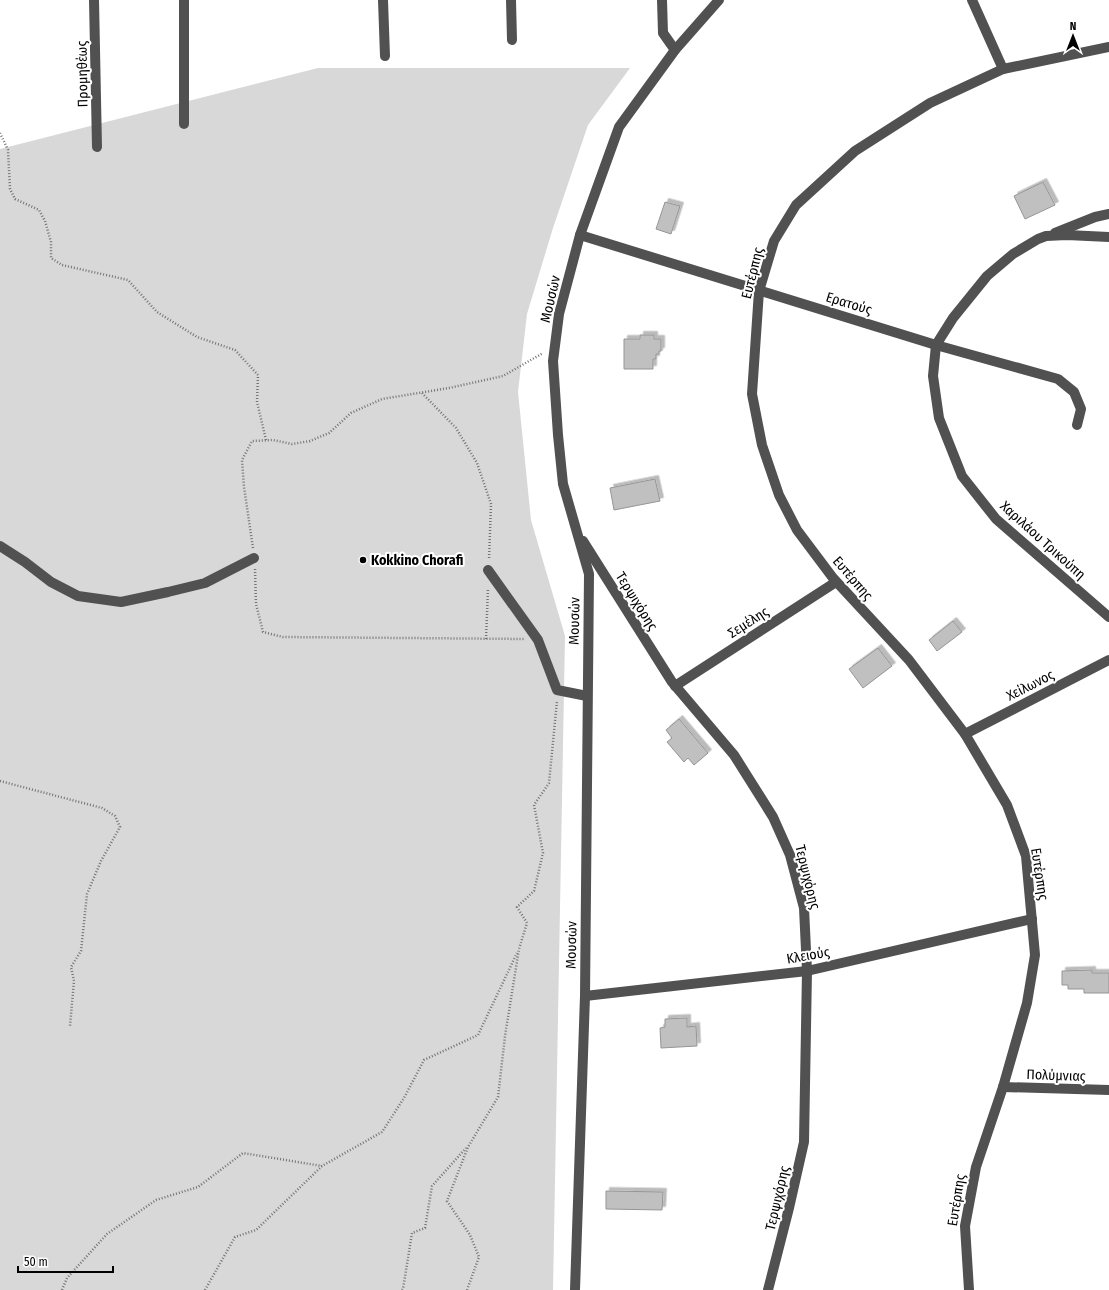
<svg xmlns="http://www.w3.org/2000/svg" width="1109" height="1290" viewBox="0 0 1109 1290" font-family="'Fira Sans Condensed',sans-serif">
	<defs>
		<filter id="shadow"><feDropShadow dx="3.5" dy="-3.5" stdDeviation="0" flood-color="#0004"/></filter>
	</defs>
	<rect width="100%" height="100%" fill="#fff"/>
	<path fill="#d8d8d8" d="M 318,68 L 630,68 L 588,125 L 553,228 L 527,314 L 518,392 L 531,520 L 565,636 L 553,1290 L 0,1290 L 0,149 Z"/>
	<g fill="#c0c0c0" stroke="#959595" filter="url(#shadow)">
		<path d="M 1043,182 L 1055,205 L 1025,219 L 1014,196 Z"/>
		<path d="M 665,202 L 680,206 L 671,234 L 656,229 Z"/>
		<path d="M 640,335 L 654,335 L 654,339 L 661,339 L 661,351 L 659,351 L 659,354 L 656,354 L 656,359 L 653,359 L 653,369 L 624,369 L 624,339 L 640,339 Z"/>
		<path d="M 655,479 L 660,501 L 614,510 L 610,488 Z"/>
		<path d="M 953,621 L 962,632 L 937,651 L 929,640 Z"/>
		<path d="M 878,648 L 892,666 L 863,688 L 849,669 Z"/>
		<path d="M 679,719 L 708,753 L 694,765 L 688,758 L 684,762 L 667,742 L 672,738 L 666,730 Z"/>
		<path d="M 1092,970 L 1092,973 L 1109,973 L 1109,993 L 1084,993 L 1084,989 L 1068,989 L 1068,985 L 1062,985 L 1062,971 Z"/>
		<path d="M 687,1018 L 687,1027 L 696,1026 L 697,1046 L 661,1048 L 660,1028 L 665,1027 L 665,1019 Z"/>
		<path d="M 606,1191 L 663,1192 L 662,1210 L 606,1209 Z"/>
	</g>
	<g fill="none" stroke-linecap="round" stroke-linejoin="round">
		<g stroke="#737373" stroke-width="2.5" stroke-dasharray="1 2" stroke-linecap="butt">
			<path d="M 0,133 L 8,150 L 10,189 L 15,199 L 39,210 L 45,221 L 51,242 L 51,258 L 62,265 L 128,280 L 157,312 L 197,337 L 235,350 L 258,375 L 257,402 L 266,440"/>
			<path d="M 422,393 L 456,428 L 477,463 L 491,504 L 489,560"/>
			<path d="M 253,548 L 244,487 L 242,460 L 252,441 L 273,440 L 292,444 L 310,441 L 329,433 L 351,413 L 382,399 L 449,388 L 503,376 L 543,353"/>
			<path d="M 255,569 L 256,604 L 263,632 L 283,637 L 525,639"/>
			<path d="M 486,639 L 488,589"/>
			<path d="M 0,781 L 102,808 L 115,816 L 120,827 L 101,861 L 87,894 L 81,951 L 71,967 L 74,981 L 70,1026"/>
			<path d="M 62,1290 L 67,1278 L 107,1234 L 156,1200 L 198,1187 L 243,1153 L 322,1166"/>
			<path d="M 205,1290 L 235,1237 L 256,1230 L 322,1166 L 382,1132 L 404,1098 L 424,1060 L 478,1035 L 517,953"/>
			<path d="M 402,1290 L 403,1289 L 412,1233 L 425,1228 L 432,1186 L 466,1148"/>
			<path d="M 467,1290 L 479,1257 L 470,1235 L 447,1201 L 468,1147 L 498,1097 L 505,1036 L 519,949 L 527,923 L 517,907 L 534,891 L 543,853 L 534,805 L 549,783 L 557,701"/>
		</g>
		<g stroke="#515151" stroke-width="10">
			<path d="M 94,0 L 97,147"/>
			<path d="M 184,0 L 184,124"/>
			<path d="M 383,0 L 385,56"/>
			<path d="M 511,0 L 512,40"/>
			<path d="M 662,0 L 663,33 L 675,50"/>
			<path d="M 972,0 L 1003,69"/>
			<path d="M 1055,233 L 1095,217 L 1109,214"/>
			<path d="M 580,235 L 936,345 L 1058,379 L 1074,392 L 1081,409 L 1077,425"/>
			<path d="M 1109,237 L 1067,235 L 1046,236 L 1038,239 L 1013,254 L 987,276 L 953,318 L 936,345 L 933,376 L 939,418 L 962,476 L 996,519 L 1109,617"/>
			<path d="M 583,541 L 672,682 L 734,755 L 773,817 L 790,855 L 804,908 L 807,971 L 804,1142 L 789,1208 L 768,1290"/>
			<path d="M 0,546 L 25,562 L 51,582 L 78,596 L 121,602 L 168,592 L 205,583 L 254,558"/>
			<path d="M 488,570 L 538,640 L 557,690 L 587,696"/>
			<path d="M 675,686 L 836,582"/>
			<path d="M 965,734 L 1109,660"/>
			<path d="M 585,996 L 807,971 L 1032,919"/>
			<path d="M 1003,1087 L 1109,1090"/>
			<path d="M 575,1290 L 585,996 L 589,574 L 563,484 L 558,435 L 553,361 L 559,314 L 580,235 L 619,127 L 675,50 L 719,0"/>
			<path d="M 969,1290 L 965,1226 L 976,1167 L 1003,1087 L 1027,1003 L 1035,955 L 1026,856 L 1007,805 L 965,734 L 909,660 L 833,578 L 797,530 L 779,495 L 762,445 L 752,394 L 759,291 L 774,241 L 796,205 L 855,151 L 930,103 L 1003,69 L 1109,47"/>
		</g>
	</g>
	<circle fill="#000" stroke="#fff" stroke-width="1.5" cx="363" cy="560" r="4"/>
	<g text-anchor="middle" stroke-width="4" stroke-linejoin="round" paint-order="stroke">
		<g font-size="14" fill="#000" stroke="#fff">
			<text transform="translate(82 74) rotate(-91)" y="5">Προμηθέως</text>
			<text transform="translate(752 273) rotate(-76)" y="5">Ευτέρπης</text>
			<text transform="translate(550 299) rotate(-77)" y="5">Μουσών</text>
			<text transform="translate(849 303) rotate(17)" y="5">Ερατούς</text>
			<text transform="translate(1043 540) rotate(42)" y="5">Χαριλάου Τρικούπη</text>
			<text transform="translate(853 578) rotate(49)" y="5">Ευτέρπης</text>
			<text transform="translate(637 601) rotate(58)" y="5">Τερψιχόρης</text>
			<text transform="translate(574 621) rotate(-89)" y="5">Μουσών</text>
			<text transform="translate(748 622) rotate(-33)" y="5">Σεμέλης</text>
			<text transform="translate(1030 685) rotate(-27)" y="5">Χείλωνος</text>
			<text transform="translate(1040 874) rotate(81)" y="5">Ευτέρπης</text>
			<text transform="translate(808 877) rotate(76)" y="5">Τερψιχόρης</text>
			<text transform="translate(571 945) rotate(-89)" y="5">Μουσών</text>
			<text transform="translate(808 955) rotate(-10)" y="5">Κλειούς</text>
			<text transform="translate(1056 1075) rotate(2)" y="5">Πολύμνιας</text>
			<text transform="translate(777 1198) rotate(-77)" y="5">Τερψιχόρης</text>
			<text transform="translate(956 1200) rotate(-81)" y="5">Ευτέρπης</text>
		</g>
		<g font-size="14" font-weight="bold" fill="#000" stroke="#fff" text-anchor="start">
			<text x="371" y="565">Kokkino Chorafi</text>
		</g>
	</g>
	<g transform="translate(1073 36)" stroke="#ffffff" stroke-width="3" paint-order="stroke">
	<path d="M0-3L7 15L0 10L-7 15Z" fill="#000000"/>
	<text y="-6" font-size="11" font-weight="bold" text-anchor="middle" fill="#000000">N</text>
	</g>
	<path d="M18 1266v6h95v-6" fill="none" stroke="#000000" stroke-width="2"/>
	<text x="24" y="1266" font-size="12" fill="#000000" stroke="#ffffff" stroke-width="3" paint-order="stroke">50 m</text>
</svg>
